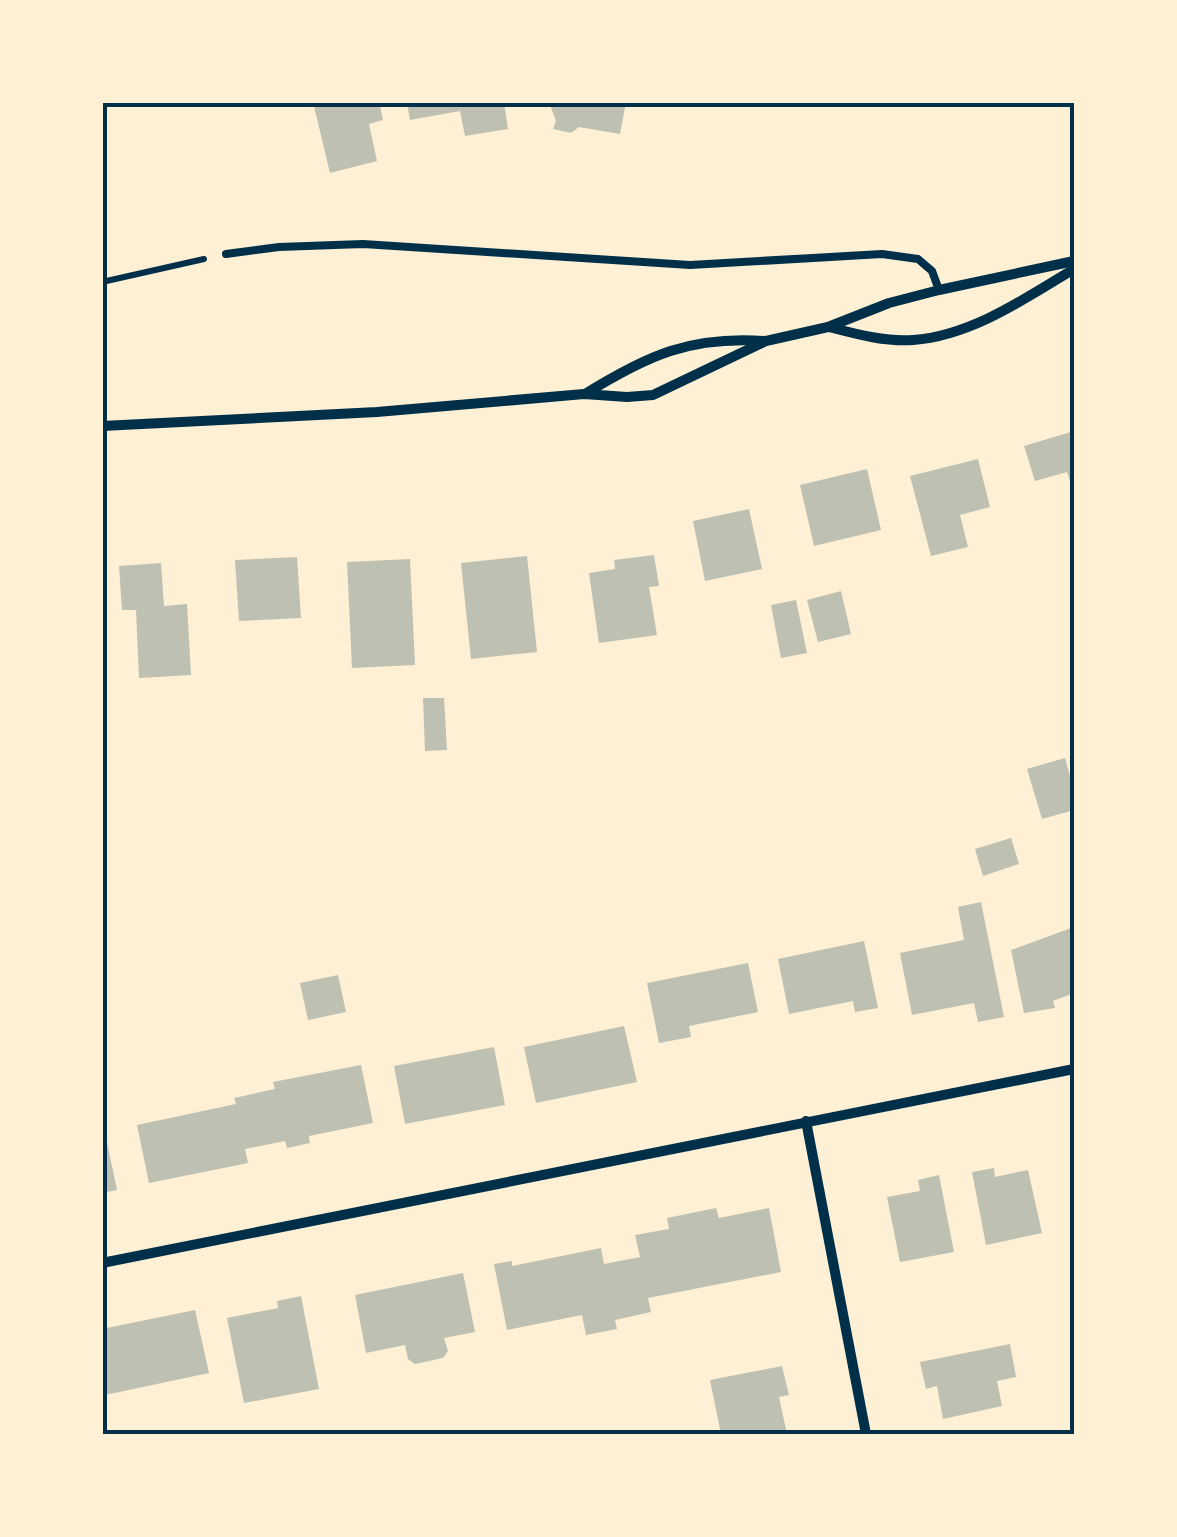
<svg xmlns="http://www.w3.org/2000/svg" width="1177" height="1537" viewBox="0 0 1177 1537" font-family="Lato,sans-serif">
	<rect width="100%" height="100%" fill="#fdf0d5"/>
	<g fill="#bec0b2">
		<path d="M 313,102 L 379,102 L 383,120 L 369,124 L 377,161 L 330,173 Z"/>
		<path d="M 407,102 L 504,102 L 508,129 L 465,136 L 460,111 L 410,120 Z"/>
		<path d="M 549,102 L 626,102 L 620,134 L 579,127 L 571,133 L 553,129 L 556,121 Z"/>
		<path d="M 1074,431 L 1074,493 L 1067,472 L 1035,481 L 1024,446 Z"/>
		<path d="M 978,459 L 990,507 L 960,515 L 968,547 L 931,556 L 910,476 Z"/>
		<path d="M 867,469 L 881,530 L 814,546 L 800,485 Z"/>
		<path d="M 749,509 L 762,569 L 705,581 L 693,521 Z"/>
		<path d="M 654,555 L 659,586 L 649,587 L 657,635 L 599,643 L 589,573 L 615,569 L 614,560 Z"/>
		<path d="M 527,556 L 537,652 L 471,659 L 461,563 Z"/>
		<path d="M 297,557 L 301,618 L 239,621 L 235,560 Z"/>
		<path d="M 410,559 L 415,665 L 352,668 L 347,562 Z"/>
		<path d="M 161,563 L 164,606 L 187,604 L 191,675 L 139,678 L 136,610 L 122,610 L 119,566 Z"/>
		<path d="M 841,591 L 851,634 L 818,642 L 807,600 Z"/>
		<path d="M 796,600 L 807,653 L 781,658 L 771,605 Z"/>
		<path d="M 423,698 L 444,698 L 447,750 L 425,751 Z"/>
		<path d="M 1065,758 L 1074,791 L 1074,810 L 1042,819 L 1027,769 Z"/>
		<path d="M 1011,838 L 1019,864 L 983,876 L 975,849 Z"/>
		<path d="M 981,902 L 1004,1017 L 978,1022 L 974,1003 L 912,1015 L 900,953 L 964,940 L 958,907 Z"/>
		<path d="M 1074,927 L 1074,993 L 1053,1001 L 1055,1008 L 1024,1013 L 1011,950 Z"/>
		<path d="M 864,941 L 878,1008 L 855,1012 L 853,1001 L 789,1014 L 778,959 Z"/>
		<path d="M 748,963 L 758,1012 L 689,1026 L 691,1037 L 659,1043 L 647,983 Z"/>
		<path d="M 338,975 L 346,1012 L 308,1020 L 300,983 Z"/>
		<path d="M 624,1026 L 637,1082 L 536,1103 L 524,1047 Z"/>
		<path d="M 494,1047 L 505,1105 L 405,1124 L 394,1066 Z"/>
		<path d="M 361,1065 L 373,1123 L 309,1136 L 310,1143 L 287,1148 L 285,1141 L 245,1149 L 248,1163 L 149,1183 L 137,1125 L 236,1104 L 234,1098 L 275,1089 L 273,1082 Z"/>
		<path d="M 104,1128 L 117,1190 L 102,1193 L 102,1129 Z"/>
		<path d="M 994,1168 L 995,1177 L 1028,1170 L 1042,1233 L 986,1245 L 972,1172 Z"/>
		<path d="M 939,1175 L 954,1252 L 900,1262 L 887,1197 L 920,1191 L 918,1180 Z"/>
		<path d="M 716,1208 L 719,1218 L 769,1208 L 781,1272 L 648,1298 L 651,1312 L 615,1320 L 617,1329 L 586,1335 L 582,1315 L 507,1330 L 494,1264 L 512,1261 L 512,1266 L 601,1248 L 604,1264 L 640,1257 L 635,1235 L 669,1229 L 667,1218 Z"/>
		<path d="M 463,1273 L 475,1332 L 444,1338 L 448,1351 L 443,1358 L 415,1364 L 408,1359 L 405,1345 L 366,1353 L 355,1295 Z"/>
		<path d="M 301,1296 L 319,1389 L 244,1403 L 227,1318 L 278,1308 L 277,1301 Z"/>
		<path d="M 195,1310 L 209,1373 L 105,1395 L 102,1329 Z"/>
		<path d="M 1010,1344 L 1016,1377 L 997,1381 L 1002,1406 L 943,1419 L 937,1386 L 926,1389 L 920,1362 Z"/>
		<path d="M 782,1366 L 789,1395 L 779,1397 L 787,1434 L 721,1434 L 710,1380 Z"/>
	</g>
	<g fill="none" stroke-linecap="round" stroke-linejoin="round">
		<path stroke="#003049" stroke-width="6" d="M 102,282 L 204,259"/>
		<path stroke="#003049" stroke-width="8" d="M 226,254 L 279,247 L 363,244 L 690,265 L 882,254 L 918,259 L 932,271 L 939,290"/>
		<g stroke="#003049" stroke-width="10">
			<path d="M 829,327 C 856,334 885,342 913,340 C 971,336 1026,298 1074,269"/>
			<path d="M 585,394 C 648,355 690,336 765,341"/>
			<path d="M 102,426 L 377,412 L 584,394 L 627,397 L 653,395 L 766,341 L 828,327 L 889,303 L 939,290 L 1074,261"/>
			<path d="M 806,1121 L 866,1434"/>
			<path d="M 102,1263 L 1074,1069"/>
		</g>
	</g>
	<rect width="1177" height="1537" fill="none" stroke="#fdf0d5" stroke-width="210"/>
	<rect x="105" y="105" width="967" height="1327" fill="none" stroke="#003049" stroke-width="4"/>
</svg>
